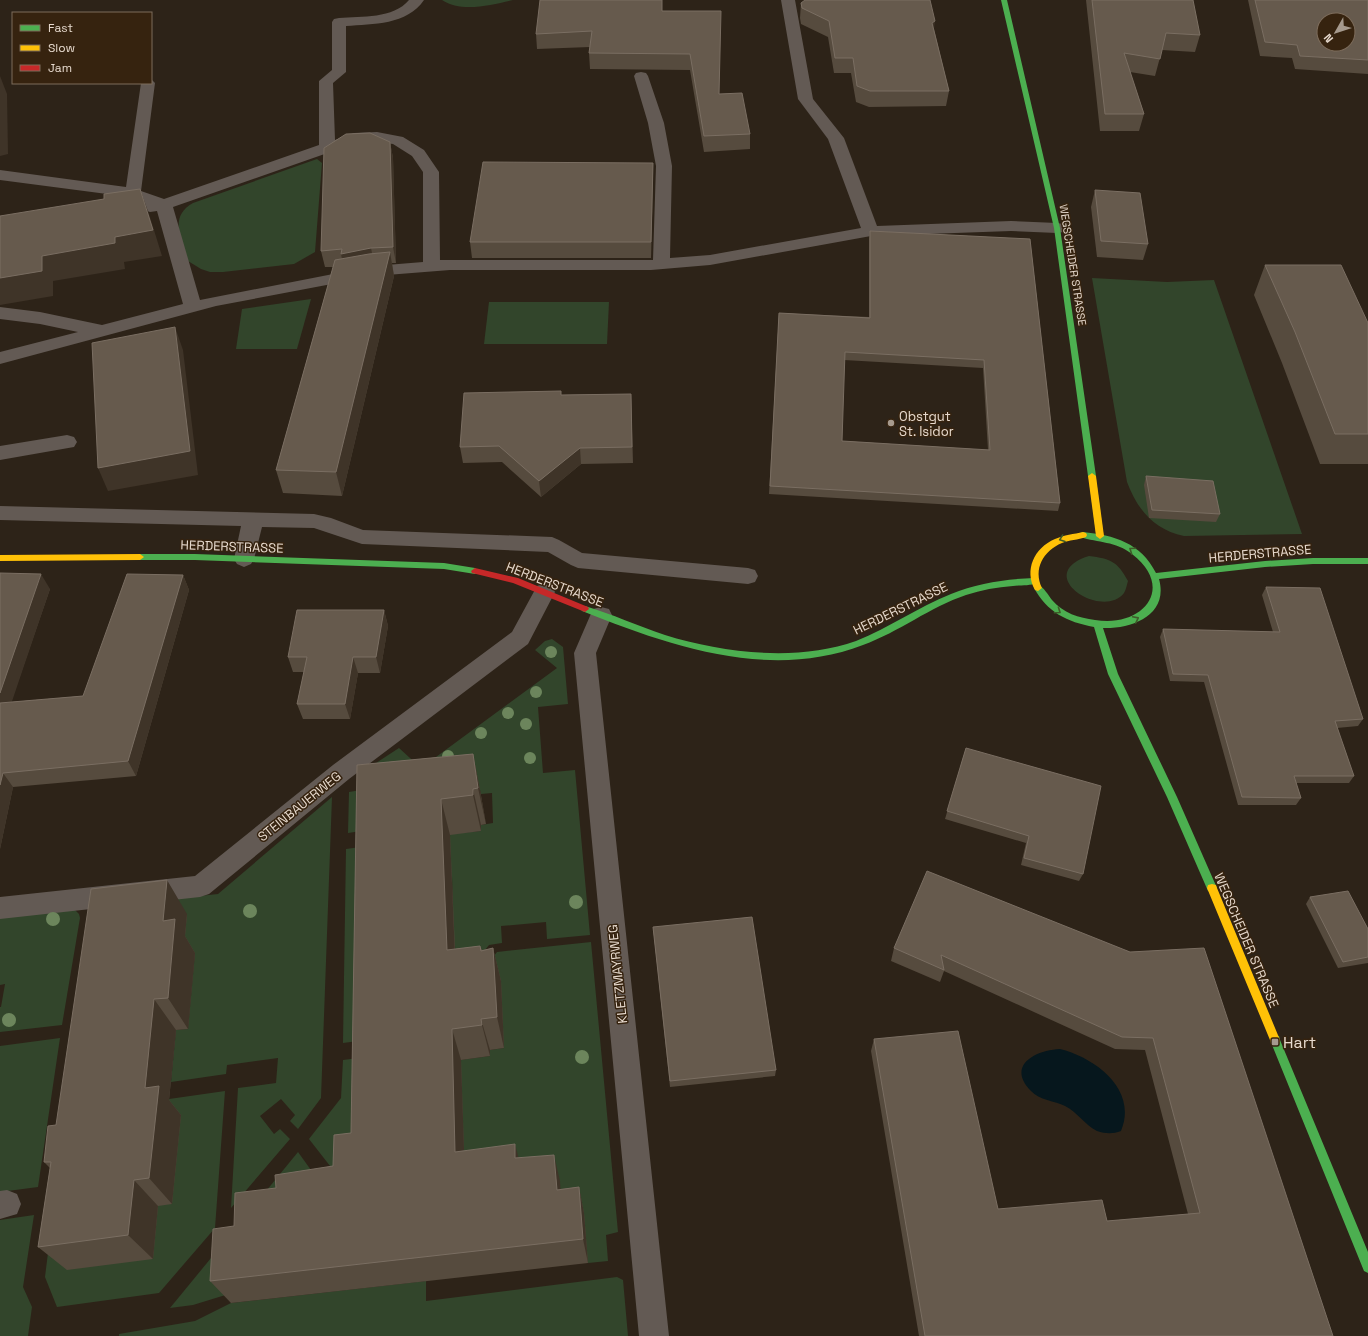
<svg xmlns="http://www.w3.org/2000/svg" width="1368" height="1336" viewBox="0 0 1368 1336" font-family="'Space Grotesk',sans-serif">
	<rect width="100%" height="100%" fill="#2d2318"/>
	<g fill="#32452b">
		<path d="M 442,0 L 513,0 C 492,5 461,13 442,0 Z"/>
		<path d="M 317,159 L 322,163 L 315,252 L 294,264 L 223,272 L 210,272 L 201,269 L 188,261 C 182,239 168,217 193,203 Z"/>
		<path d="M 1092,278 L 1167,282 L 1214,280 L 1302,534 L 1184,536 C 1154,530 1137,509 1127,482 Z"/>
		<path d="M 311,299 L 297,349 L 236,349 L 242,309 Z"/>
		<path d="M 489,302 L 609,302 L 607,344 L 484,344 Z"/>
		<path d="M 1089,556 C 1111,559 1117,561 1128,581 C 1127,584 1126,590 1124,593 C 1102,621 1031,574 1089,556 Z"/>
		<path d="M 552,639 L 563,647 L 568,704 L 538,707 L 543,773 L 575,770 L 590,935 L 547,939 L 546,922 L 501,926 L 502,943 L 489,945 L 471,968 L 456,972 L 455,946 L 442,947 L 440,904 L 453,902 L 452,877 L 440,879 L 438,835 L 481,831 L 481,825 L 493,823 L 492,793 L 481,794 L 480,790 L 368,830 L 348,833 L 349,792 L 385,786 L 376,763 L 399,748 L 421,768 L 557,668 L 535,650 L 545,641 Z"/>
		<path d="M 332,797 L 321,1098 L 298,1129 L 290,1121 L 295,1115 L 281,1099 L 260,1116 L 274,1134 L 280,1129 L 290,1139 L 231,1208 L 238,1088 L 276,1083 L 278,1058 L 227,1065 L 226,1074 L 171,1082 L 176,1030 L 188,1029 L 195,953 L 99,907 L 218,894 Z"/>
		<path d="M 368,846 L 366,1040 L 343,1043 L 346,849 Z"/>
		<path d="M 75,910 L 79,914 L 80,918 L 62,1025 L 0,1032 L 0,1007 L 1,1007 L 5,984 L 0,985 L 0,918 Z"/>
		<path d="M 591,942 L 618,1232 L 606,1235 L 608,1261 L 588,1263 L 451,1195 L 445,1062 L 490,1056 L 490,1050 L 504,1048 L 475,980 L 497,952 Z"/>
		<path d="M 60,1038 L 38,1187 L 0,1192 L 0,1046 Z"/>
		<path d="M 366,1057 L 348,1189 L 309,1139 L 341,1098 L 343,1060 Z"/>
		<path d="M 225,1091 L 215,1228 L 159,1293 L 57,1307 L 45,1277 L 56,1188 L 158,1205 L 169,1099 Z"/>
		<path d="M 298,1152 L 329,1195 L 232,1293 L 193,1305 L 170,1308 Z"/>
		<path d="M 34,1215 L 23,1287 L 32,1307 L 28,1336 L 0,1336 L 0,1220 Z"/>
		<path d="M 617,1277 L 623,1280 L 628,1336 L 119,1336 L 119,1334 L 195,1321 L 231,1303 L 426,1281 L 426,1301 Z"/>
	</g>
	<path fill="#06171d" d="M 1060,1049 C 1096,1058 1138,1090 1121,1131 C 1113,1134 1106,1134 1097,1131 C 1085,1125 1077,1112 1065,1106 C 1055,1101 1039,1100 1031,1091 C 1006,1066 1035,1050 1060,1049 Z"/>
	<g fill="none" stroke-linecap="round" stroke-linejoin="round">
		<g fill="#635a54" fill-rule="evenodd">
			<path d="M 409,0 L 424,0 C 407,25 373,24 346,26 L 346,72 L 333,83 L 335,140 L 354,133 L 377,132 L 403,137 L 424,150 L 439,172 L 440,260 L 653,260 L 656,166 L 648,123 L 634,76 L 636,73 L 641,72 L 646,73 L 648,76 L 664,123 L 672,166 L 670,258 L 710,255 L 861,228 L 828,139 L 798,99 L 781,0 L 795,0 L 813,99 L 844,138 L 877,226 L 1011,221 L 1057,223 L 1063,224 L 1065,228 L 1063,232 L 1057,233 L 1011,231 L 871,236 L 710,265 L 651,270 L 450,270 L 374,276 L 216,306 L 0,364 L 0,352 L 78,332 L 40,324 L 0,319 L 0,307 L 40,312 L 102,325 L 183,304 L 157,211 L 150,212 L 144,210 L 142,207 L 145,203 L 130,197 L 0,180 L 0,170 L 126,187 L 141,83 L 151,83 L 151,79 L 155,83 L 141,191 L 164,199 L 319,145 L 319,81 L 332,70 L 332,22 L 334,19 L 339,18 C 362,16 393,19 409,0 ZM 377,142 L 393,144 L 412,156 L 423,172 L 423,262 L 374,266 L 200,300 L 173,207 L 356,143 Z"/>
			<path d="M 67,435 L 74,437 L 77,442 L 74,447 L 0,460 L 0,446 Z"/>
			<path d="M 0,506 L 314,514 L 331,518 L 363,530 L 552,537 L 559,540 L 582,553 L 748,568 L 755,570 L 758,576 L 755,582 L 748,584 L 578,568 L 571,565 L 548,552 L 362,544 L 314,528 L 262,527 L 254,559 L 251,564 L 244,567 L 237,564 L 234,559 L 241,526 L 0,520 Z"/>
			<path d="M 7,1190 L 17,1194 L 21,1204 L 17,1214 L 0,1219 L 0,1191 Z"/>
		</g>
		<g fill="#635a54" fill-rule="evenodd">
			<path d="M 544,584 L 551,586 L 555,592 L 528,644 L 349,779 L 209,894 L 200,897 L 0,919 L 0,897 L 195,876 L 333,765 L 512,632 L 537,586 Z"/>
			<path d="M 601,607 L 609,609 L 612,615 L 596,653 L 669,1336 L 639,1336 L 574,653 L 593,609 Z"/>
		</g>
		<g fill="#4caf50" fill-rule="evenodd">
			<path d="M 1001,0 L 1007,0 L 1060,228 L 1096,476 L 1092,479 L 1088,476 L 1054,228 Z"/>
			<path d="M 1083,532 C 1114,535 1141,543 1156,573 L 1265,561 L 1313,558 L 1368,558 L 1368,564 L 1313,564 L 1265,567 L 1159,579 C 1169,615 1132,629 1103,628 L 1118,674 L 1177,797 L 1217,888 L 1216,891 L 1212,892 L 1208,891 L 1167,797 L 1108,674 L 1094,627 C 1067,622 1047,612 1034,588 L 1038,585 C 1044,587 1048,595 1052,600 C 1063,613 1079,618 1095,620 C 1143,628 1176,588 1132,554 C 1115,541 1099,543 1080,537 L 1079,535 L 1080,533 Z"/>
			<path d="M 140,554 L 195,554 L 444,563 L 475,568 L 479,571 L 475,574 L 444,569 L 195,560 L 140,560 L 136,557 Z"/>
			<path d="M 1034,578 L 1038,581 L 1037,583 C 1030,586 1021,585 1013,586 C 997,587 981,590 966,595 C 930,607 899,632 863,645 C 769,681 670,646 582,611 L 581,609 L 585,606 C 612,614 638,626 665,635 C 723,653 797,662 856,641 C 889,628 918,607 951,594 C 977,583 1006,579 1034,578 Z"/>
			<path d="M 1275,1035 L 1279,1036 L 1280,1040 L 1368,1252 L 1368,1273 L 1364,1271 L 1270,1040 L 1271,1036 Z"/>
		</g>
		<g fill="#ffc107" fill-rule="evenodd">
			<path d="M 1092,473 L 1096,476 L 1104,536 L 1100,539 L 1096,536 L 1088,476 Z"/>
			<path d="M 1083,532 L 1086,533 L 1087,535 L 1086,537 C 1078,540 1069,540 1062,543 C 1043,551 1033,569 1042,588 L 1038,591 L 1035,590 C 1024,570 1034,548 1055,539 C 1064,535 1074,534 1083,532 Z"/>
			<path d="M 140,554 L 144,557 L 140,560 L 0,561 L 0,555 Z"/>
			<path d="M 1212,884 L 1216,885 L 1217,888 L 1280,1040 L 1279,1044 L 1275,1045 L 1271,1044 L 1270,1040 L 1207,888 L 1208,885 Z"/>
		</g>
		<path fill="#c62828" fill-rule="evenodd" d="M 475,568 L 518,578 L 588,607 L 589,609 L 585,612 L 513,583 L 472,573 L 471,571 Z"/>
	</g>
	<g fill="#6c855c">
		<circle cx="551" cy="652" r="6"/>
		<circle cx="536" cy="692" r="6"/>
		<circle cx="508" cy="713" r="6"/>
		<circle cx="526" cy="724" r="6"/>
		<circle cx="481" cy="733" r="6"/>
		<circle cx="448" cy="756" r="6"/>
		<circle cx="530" cy="758" r="6"/>
		<circle cx="576" cy="902" r="7"/>
		<circle cx="250" cy="911" r="7"/>
		<circle cx="53" cy="919" r="7"/>
		<circle cx="9" cy="1020" r="7"/>
		<circle cx="582" cy="1057" r="7"/>
	</g>
	<g fill="#564b3e" fill-rule="evenodd">
		<path d="M 1086,0 L 1193,0 L 1200,35 L 1195,52 L 1162,50 L 1155,76 L 1130,72 L 1144,114 L 1139,131 L 1100,131 Z"/>
		<path d="M 1248,0 L 1368,0 L 1368,74 L 1295,69 L 1292,58 L 1260,56 Z"/>
		<path d="M 801,3 L 934,29 L 949,91 L 946,106 L 869,107 L 856,102 L 851,73 L 834,73 L 828,37 L 801,24 L 800,18 Z"/>
		<path d="M 662,11 L 719,94 L 750,134 L 750,149 L 704,152 L 690,70 L 590,69 L 589,53 L 590,47 L 537,49 L 536,34 Z"/>
		<path d="M 390,142 L 393,158 L 396,263 L 392,263 L 394,276 L 342,496 L 283,493 L 276,470 L 333,267 L 325,267 L 321,251 Z"/>
		<path d="M 653,163 L 653,179 L 651,258 L 472,258 L 470,242 Z"/>
		<path d="M 1095,190 L 1148,244 L 1143,260 L 1097,257 L 1091,207 Z"/>
		<path d="M 870,231 L 1030,239 L 1060,503 L 1058,511 L 769,494 L 779,313 L 869,317 L 869,239 ZM 844,360 L 983,368 L 988,450 L 842,441 Z"/>
		<path d="M 1265,265 L 1368,323 L 1368,464 L 1320,464 L 1282,363 L 1254,295 Z"/>
		<path d="M 631,394 L 633,463 L 581,464 L 541,497 L 502,462 L 463,463 L 460,447 L 562,395 Z"/>
		<path d="M 1146,476 L 1220,514 L 1216,522 L 1149,518 L 1144,485 Z"/>
		<path d="M 0,573 L 50,589 L 11,702 L 83,696 L 183,575 L 189,590 L 136,776 L 13,787 L 0,849 Z"/>
		<path d="M 1266,587 L 1363,719 L 1358,726 L 1337,728 L 1354,776 L 1349,783 L 1296,783 L 1301,798 L 1296,805 L 1238,805 L 1204,682 L 1170,681 L 1160,637 L 1163,629 L 1273,632 L 1262,595 Z"/>
		<path d="M 384,610 L 388,626 L 380,673 L 358,673 L 350,719 L 303,719 L 297,704 L 304,672 L 293,672 L 288,657 Z"/>
		<path d="M 966,748 L 1083,874 L 1079,881 L 1021,865 L 1026,843 L 945,819 Z"/>
		<path d="M 473,754 L 480,790 L 486,824 L 481,825 L 481,831 L 450,835 L 455,949 L 480,946 L 482,950 L 493,948 L 501,981 L 504,1048 L 490,1050 L 490,1056 L 461,1060 L 464,1151 L 518,1158 L 560,1181 L 560,1189 L 579,1187 L 584,1213 L 588,1263 L 231,1303 L 210,1281 L 234,1226 L 276,1188 L 333,1166 L 351,1133 L 357,765 Z"/>
		<path d="M 1310,897 L 1368,929 L 1368,963 L 1338,968 L 1306,904 Z"/>
		<path d="M 187,914 L 185,936 L 195,953 L 188,1029 L 176,1030 L 169,1100 L 181,1115 L 172,1204 L 158,1206 L 153,1259 L 67,1270 L 38,1247 L 50,1168 L 44,1162 L 56,1125 Z"/>
		<path d="M 653,927 L 776,1070 L 775,1076 L 670,1087 Z"/>
		<path d="M 894,948 L 1130,952 L 1333,1336 L 919,1336 L 871,1051 L 874,1039 L 998,1209 L 1107,1221 L 1188,1214 L 1145,1050 L 1115,1049 L 944,971 L 940,982 L 891,961 Z"/>
	</g>
	<g fill="#3f3428">
		<path d="M 935,21 L 933,36 L 932,23 Z"/>
		<path d="M 0,76 L 7,94 L 8,154 L 0,156 Z"/>
		<path d="M 390,142 L 393,158 L 396,263 L 393,247 Z"/>
		<path d="M 653,163 L 653,179 L 651,258 L 651,242 Z"/>
		<path d="M 140,189 L 149,214 L 162,256 L 124,262 L 125,269 L 53,281 L 53,296 L 0,305 L 0,278 L 42,256 L 115,237 Z"/>
		<path d="M 371,248 L 374,264 L 344,270 L 341,254 Z"/>
		<path d="M 390,252 L 394,276 L 342,496 L 336,472 Z"/>
		<path d="M 175,327 L 183,350 L 198,475 L 108,491 L 98,468 Z"/>
		<path d="M 580,448 L 581,464 L 541,497 L 539,481 Z"/>
		<path d="M 41,574 L 50,589 L 6,719 L 0,710 L 0,693 Z"/>
		<path d="M 183,575 L 189,590 L 136,776 L 128,761 Z"/>
		<path d="M 384,610 L 388,626 L 380,673 L 376,657 Z"/>
		<path d="M 353,657 L 358,673 L 350,719 L 345,704 Z"/>
		<path d="M 473,754 L 480,790 L 486,824 L 478,788 Z"/>
		<path d="M 3,773 L 13,787 L 0,849 L 0,785 Z"/>
		<path d="M 473,789 L 481,825 L 481,831 L 473,795 Z"/>
		<path d="M 441,799 L 450,835 L 456,982 L 447,950 Z"/>
		<path d="M 167,880 L 187,914 L 185,936 L 195,953 L 188,1029 L 168,998 L 163,921 Z"/>
		<path d="M 493,948 L 501,981 L 504,1048 L 497,1017 Z"/>
		<path d="M 154,999 L 176,1030 L 169,1100 L 181,1115 L 172,1204 L 149,1178 L 145,1088 Z"/>
		<path d="M 481,1019 L 490,1050 L 490,1056 L 482,1025 Z"/>
		<path d="M 452,1029 L 461,1060 L 465,1179 L 455,1152 Z"/>
		<path d="M 515,1144 L 522,1171 L 515,1158 Z"/>
		<path d="M 554,1155 L 560,1181 L 562,1215 L 557,1190 Z"/>
		<path d="M 134,1180 L 158,1206 L 153,1259 L 128,1235 Z"/>
		<path d="M 579,1187 L 584,1213 L 588,1263 L 583,1239 Z"/>
	</g>
	<g fill="#665a4d" stroke="#7a6e62" fill-rule="evenodd">
		<path d="M 540,0 L 662,0 L 662,11 L 721,11 L 719,94 L 742,93 L 750,134 L 704,136 L 690,54 L 589,53 L 592,31 L 536,34 Z"/>
		<path d="M 805,0 L 930,0 L 935,21 L 932,23 L 949,91 L 870,91 L 857,86 L 853,58 L 835,58 L 829,21 L 802,8 L 801,3 Z"/>
		<path d="M 1092,0 L 1193,0 L 1200,35 L 1166,33 L 1160,59 L 1124,53 L 1144,114 L 1105,114 Z"/>
		<path d="M 1255,0 L 1368,0 L 1368,60 L 1300,56 L 1297,45 L 1265,42 ZM 1324,20 L 1348,20 L 1348,44 L 1324,44 Z"/>
		<path d="M 370,133 L 390,142 L 393,247 L 371,248 L 341,254 L 342,249 L 321,251 L 324,148 L 346,134 Z"/>
		<path d="M 483,162 L 653,163 L 651,242 L 470,242 Z"/>
		<path d="M 140,189 L 153,230 L 115,237 L 115,243 L 42,256 L 42,271 L 0,278 L 0,216 L 104,199 L 104,194 Z"/>
		<path d="M 1095,190 L 1140,193 L 1148,244 L 1101,241 Z"/>
		<path d="M 870,231 L 1030,239 L 1060,503 L 770,486 L 779,313 L 870,318 ZM 845,352 L 984,360 L 990,450 L 842,441 Z"/>
		<path d="M 390,252 L 336,472 L 276,470 L 335,260 L 369,254 Z"/>
		<path d="M 1265,265 L 1341,265 L 1368,323 L 1368,434 L 1335,434 L 1295,332 Z"/>
		<path d="M 175,327 L 190,451 L 98,468 L 92,343 Z"/>
		<path d="M 561,391 L 561,395 L 631,394 L 632,447 L 580,448 L 539,481 L 499,446 L 460,447 L 464,393 Z"/>
		<path d="M 1146,476 L 1213,481 L 1220,514 L 1152,510 Z"/>
		<path d="M 0,573 L 41,574 L 0,693 Z"/>
		<path d="M 127,574 L 183,575 L 128,761 L 3,773 L 0,785 L 0,703 L 83,696 Z"/>
		<path d="M 1266,587 L 1320,588 L 1363,719 L 1335,721 L 1354,776 L 1294,776 L 1301,798 L 1242,797 L 1208,675 L 1173,674 L 1163,629 L 1280,632 Z"/>
		<path d="M 297,610 L 384,610 L 376,657 L 353,657 L 345,704 L 297,704 L 307,657 L 288,657 Z"/>
		<path d="M 966,748 L 1101,786 L 1083,874 L 1024,858 L 1029,836 L 947,811 Z"/>
		<path d="M 473,754 L 478,788 L 473,789 L 473,795 L 441,799 L 447,950 L 480,946 L 481,951 L 493,948 L 497,1017 L 481,1019 L 482,1025 L 452,1029 L 455,1152 L 515,1144 L 515,1158 L 554,1155 L 557,1190 L 579,1187 L 583,1239 L 210,1281 L 213,1229 L 234,1226 L 235,1193 L 276,1188 L 275,1175 L 333,1166 L 334,1135 L 351,1133 L 357,765 Z"/>
		<path d="M 927,871 L 1130,952 L 1204,948 L 1333,1336 L 925,1336 L 874,1039 L 958,1031 L 998,1209 L 1102,1200 L 1107,1221 L 1200,1213 L 1153,1038 L 1122,1037 L 941,955 L 944,970 L 894,948 Z"/>
		<path d="M 167,880 L 163,921 L 175,919 L 168,998 L 154,999 L 145,1088 L 159,1086 L 149,1178 L 134,1180 L 128,1235 L 38,1247 L 51,1162 L 44,1162 L 48,1126 L 56,1125 L 91,889 Z"/>
		<path d="M 1348,891 L 1368,929 L 1368,957 L 1343,962 L 1310,897 Z"/>
		<path d="M 752,917 L 776,1070 L 670,1081 L 653,927 Z"/>
	</g>
	<defs><path id="oneway-chevron" d="M-2-3.5L2.5 0L-2 3.5" fill="none" stroke-width="1.6" stroke-linecap="round" stroke-linejoin="round"/></defs>
	<g stroke="#3f5b29">
		<use href="#oneway-chevron" transform="translate(1062 539) rotate(160)"/>
		<use href="#oneway-chevron" transform="translate(1132 550) rotate(-145)"/>
		<use href="#oneway-chevron" transform="translate(1058 611) rotate(35)"/>
		<use href="#oneway-chevron" transform="translate(1136 619) rotate(-27)"/>
	</g>
	<g fill="#a69a8e" stroke="#36230f" stroke-width="1.5">
		<circle cx="891" cy="423" r="4"/>
		<rect x="1271" y="1038" width="8" height="8" rx="2"/>
	</g>
	<g text-anchor="middle" stroke-width="3" stroke-linejoin="round" paint-order="stroke">
		<g font-size="11" fill="#e7dace" stroke="#36230f">
			<text transform="translate(1073 265) rotate(81)" y="4">WEGSCHEIDER STRASSE</text>
		</g>
		<g font-size="13" fill="#e7dace" stroke="#36230f" text-anchor="start">
			<text x="899" y="421">Obstgut<tspan x="899" dy="15">St. Isidor</tspan></text>
		</g>
		<g font-size="13" fill="#e7dace" stroke="#36230f">
			<text transform="translate(232 546) rotate(2)" y="5">HERDERSTRASSE</text>
			<text transform="translate(1260 553) rotate(-5)" y="5">HERDERSTRASSE</text>
			<text transform="translate(555 584) rotate(21)" y="5">HERDERSTRASSE</text>
			<text transform="translate(900 608) rotate(-26)" y="5">HERDERSTRASSE</text>
			<text transform="translate(299 806) rotate(-39)" y="5">STEINBAUERWEG</text>
			<text transform="translate(1247 940) rotate(67)" y="5">WEGSCHEIDER STRASSE</text>
			<text transform="translate(617 974) rotate(-96)" y="5">KLETZMAYRWEG</text>
		</g>
		<g font-size="16" fill="#e7dace" stroke="#36230f" text-anchor="start">
			<text x="1283" y="1048">Hart</text>
		</g>
	</g>
	<rect x="12" y="12" width="140" height="72" fill="#36230f" stroke="#7d6c5b"/>
	<rect x="20" y="25" width="20" height="6" fill="#4caf50" stroke="#7d6c5b"/>
	<text x="48" y="32" font-size="12" fill="#e7dace">Fast</text>
	<rect x="20" y="45" width="20" height="6" fill="#ffc107" stroke="#7d6c5b"/>
	<text x="48" y="52" font-size="12" fill="#e7dace">Slow</text>
	<rect x="20" y="65" width="20" height="6" fill="#c62828" stroke="#7d6c5b"/>
	<text x="48" y="72" font-size="12" fill="#e7dace">Jam</text>
	<g transform="translate(1336 32) rotate(231)"><circle r="19" fill="#36230f" stroke="#7d6c5b"/>
	<path d="M0-3L7 15L0 10L-7 15Z" fill="#a69a8e"/>
	<text y="-6" font-size="11" font-weight="bold" text-anchor="middle" fill="#e7dace">N</text>
	</g>
</svg>
